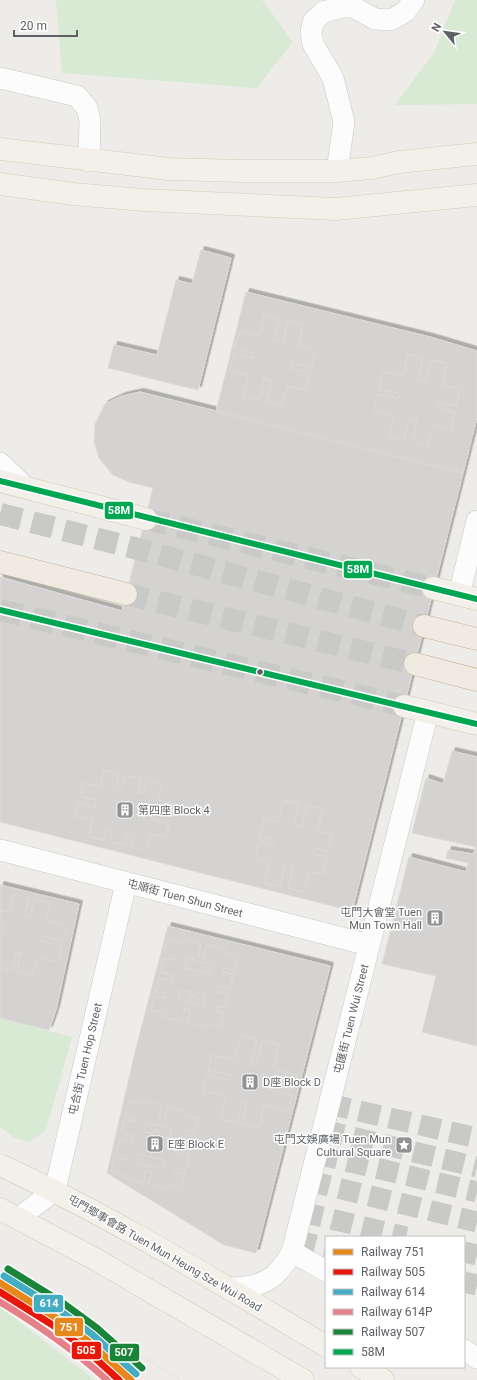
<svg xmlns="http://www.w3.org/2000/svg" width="477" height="1380" viewBox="0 0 477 1380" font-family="Roboto,'Noto Sans TC',sans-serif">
	<defs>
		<filter id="shadow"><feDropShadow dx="3.5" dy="-3.5" stdDeviation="0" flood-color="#0004"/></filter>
	</defs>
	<rect width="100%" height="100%" fill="#edece8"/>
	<g fill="#d8e9d4">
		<path d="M 56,0 L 262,0 L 293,42 L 257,88 L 62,73 Z"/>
		<path d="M 455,0 L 477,0 L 477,104 L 395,105 L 434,53 Z"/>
		<path d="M 0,1018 L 72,1037 L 46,1130 L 29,1142 L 15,1138 L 0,1127 Z"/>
		<path d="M 0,1307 L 95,1380 L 0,1380 Z"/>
	</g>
	<g fill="#d4d3d1" stroke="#dcdbd8" fill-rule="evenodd" filter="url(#shadow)">
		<path d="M 201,250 L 231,258 L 198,390 L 108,368 L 114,345 L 157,355 L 176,280 L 192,284 Z"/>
		<path d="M 246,292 L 430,337 L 477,351 L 477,417 L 463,473 L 216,412 Z"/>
		<path d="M 264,315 L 280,319 L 274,340 L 283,342 L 288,321 L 303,325 L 298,346 L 316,351 L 311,368 L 293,363 L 292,369 L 310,373 L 305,390 L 288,386 L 282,406 L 267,402 L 272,381 L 264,379 L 259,400 L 243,396 L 249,375 L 230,370 L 234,353 L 253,358 L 254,353 L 235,348 L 240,331 L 259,336 Z"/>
		<path d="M 408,354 L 423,358 L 418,380 L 426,381 L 431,360 L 447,363 L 442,385 L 460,389 L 456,406 L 438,402 L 437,408 L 455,412 L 451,429 L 433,425 L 428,446 L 413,442 L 417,421 L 409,419 L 404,441 L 389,437 L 394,416 L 374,411 L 378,394 L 398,399 L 399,393 L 379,389 L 383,372 L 403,376 Z"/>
		<path d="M 140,392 L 463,473 L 352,911 L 0,822 L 0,577 L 122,611 L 153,488 L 129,482 L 113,475 L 99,458 L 94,441 L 95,424 L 105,404 L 122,396 Z"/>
		<path d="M 452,751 L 477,757 L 477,1046 L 422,1032 L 436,976 L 382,964 L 409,857 L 466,872 L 468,863 L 446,858 L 448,850 L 473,854 L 476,847 L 412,833 L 426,778 L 443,784 Z"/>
		<path d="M 104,770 L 119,774 L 116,787 L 122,788 L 125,775 L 141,779 L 138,792 L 144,793 L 147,780 L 162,784 L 158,800 L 174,804 L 171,817 L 155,813 L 153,820 L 169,824 L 166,837 L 150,834 L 146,850 L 131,846 L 134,836 L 127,834 L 125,845 L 110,842 L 112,831 L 106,830 L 104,840 L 89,837 L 92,820 L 75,816 L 78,803 L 95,807 L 96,800 L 80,796 L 83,783 L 100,787 Z"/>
		<path d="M 283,800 L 299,804 L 294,825 L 302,827 L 307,806 L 323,809 L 317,831 L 332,834 L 328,851 L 314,848 L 312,854 L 327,857 L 323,874 L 309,871 L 304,892 L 288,888 L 293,867 L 285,865 L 280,886 L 264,883 L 269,862 L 255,858 L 259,841 L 273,845 L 274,839 L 260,836 L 264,819 L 278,822 Z"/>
		<path d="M 0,885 L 79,904 L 56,1010 L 49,1030 L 0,1018 Z"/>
		<path d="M 14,894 L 29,898 L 25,916 L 30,917 L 34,899 L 50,903 L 46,921 L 67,926 L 63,941 L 42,936 L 41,941 L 62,946 L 58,962 L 37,957 L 32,975 L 17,971 L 21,953 L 17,952 L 12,970 L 0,967 L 0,931 L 3,932 L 4,927 L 0,926 L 0,910 L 10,912 Z"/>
		<path d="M 168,926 L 330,966 L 256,1253 L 224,1245 L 107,1173 L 136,1048 Z"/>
		<path d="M 168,939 L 181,943 L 182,939 L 201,944 L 198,956 L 204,957 L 207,945 L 226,949 L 225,953 L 238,956 L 234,971 L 224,968 L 223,972 L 233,975 L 230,989 L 218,986 L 217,992 L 228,994 L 225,1008 L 215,1006 L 214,1010 L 224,1013 L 221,1027 L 207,1023 L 206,1027 L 187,1022 L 191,1010 L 185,1008 L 182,1021 L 163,1017 L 164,1013 L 151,1010 L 154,996 L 165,998 L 165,994 L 155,991 L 159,978 L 172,981 L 173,975 L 160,972 L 163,958 L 174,960 L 175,956 L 164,953 ZM 187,958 L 212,965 L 210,974 L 185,968 ZM 180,990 L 190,992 L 190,996 L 195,997 L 196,993 L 205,995 L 203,1005 L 178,999 Z"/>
		<path d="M 241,1035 L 257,1039 L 251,1064 L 256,1065 L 262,1040 L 279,1044 L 273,1069 L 297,1075 L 293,1090 L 268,1084 L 267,1089 L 292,1095 L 288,1111 L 264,1105 L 259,1128 L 242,1124 L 247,1101 L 243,1100 L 237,1123 L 221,1119 L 226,1096 L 203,1091 L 207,1075 L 229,1080 L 230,1075 L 208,1070 L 212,1055 L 235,1060 Z"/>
		<path d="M 129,1101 L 142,1104 L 143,1101 L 162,1105 L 159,1118 L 164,1119 L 167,1107 L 186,1111 L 185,1115 L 199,1118 L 195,1132 L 185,1130 L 184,1134 L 194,1136 L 191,1150 L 177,1147 L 176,1153 L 189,1156 L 186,1170 L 175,1167 L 174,1172 L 185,1174 L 181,1188 L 168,1185 L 167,1189 L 149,1184 L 152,1172 L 146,1170 L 143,1183 L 124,1178 L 125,1175 L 111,1171 L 115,1157 L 126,1160 L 126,1155 L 116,1153 L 120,1139 L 131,1142 L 133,1136 L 121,1133 L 124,1119 L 135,1122 L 136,1118 L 125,1115 ZM 146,1123 L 172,1128 L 169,1138 L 159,1136 L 160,1132 L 154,1130 L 153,1134 L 144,1132 ZM 139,1154 L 165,1160 L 162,1169 L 137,1163 Z"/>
	</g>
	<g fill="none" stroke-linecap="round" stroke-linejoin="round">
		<g stroke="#c9cac8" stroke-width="21" stroke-dasharray="21 10" stroke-linecap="butt">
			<path d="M 0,620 L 3,611"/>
			<path d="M 329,1104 L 477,1138"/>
			<path d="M 323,1130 L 477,1167"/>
			<path d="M 317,1154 L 477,1192"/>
			<path d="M 309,1181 L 477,1222"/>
			<path d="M 302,1212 L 406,1237"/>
			<path d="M 295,1240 L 326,1248"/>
			<path d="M 464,1252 L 477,1255"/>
			<path d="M 464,1282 L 477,1285"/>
		</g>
		<g stroke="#c9cac8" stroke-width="22" stroke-dasharray="22 11" stroke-linecap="butt">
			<path d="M 146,519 L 433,588"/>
			<path d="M 0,610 L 404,706"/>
		</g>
		<g stroke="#c9cac8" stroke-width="22" stroke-dasharray="22 11" stroke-linecap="butt">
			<path d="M 0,514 L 138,549 L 424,626"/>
			<path d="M 126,594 L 415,664"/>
		</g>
		<g stroke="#c7c8c8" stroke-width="22">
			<g id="minor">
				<path d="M 0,78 L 77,96 L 87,108 L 90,120 L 89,161"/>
				<path d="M 337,171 L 344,122 L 333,78 L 313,44 L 311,33 L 313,22 L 323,12 L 345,6 L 355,8 L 375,19 L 391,20 L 405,12 L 414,0"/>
				<path d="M 0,463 L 26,488"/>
				<path d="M 459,595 L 477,521"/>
				<path d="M 0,850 L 369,945"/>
				<path d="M 19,1218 L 55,1190 L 126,883"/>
				<path d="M 292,1252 L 326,1271"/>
				<path d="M 230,1288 C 261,1287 276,1281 292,1252 L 428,712"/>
				<path d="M 464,1350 L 477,1358"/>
			</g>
		</g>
		<g stroke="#d4cab8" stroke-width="23">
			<g id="major">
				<path d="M 0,149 L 169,169 L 240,171 L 337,171 L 372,168 L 399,162 L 477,154"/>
				<path d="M 0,184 L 73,194 L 144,200 L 336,209 L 477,195"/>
				<path d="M 0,481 L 146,519"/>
				<path d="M 433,588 L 477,599"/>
				<path d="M 404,706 L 477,724"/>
				<path d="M 0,1165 C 113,1217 219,1283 326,1346"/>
				<path d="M 0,1209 L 95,1259 L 303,1380"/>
				<path d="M 361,1367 L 383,1380"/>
			</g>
		</g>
		<g stroke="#c4b496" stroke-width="23">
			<g id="highway">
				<path d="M 0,562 L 126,594"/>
				<path d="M 424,626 L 477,639"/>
				<path d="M 415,664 L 477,680"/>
			</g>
		</g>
		<use href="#minor" stroke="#fcfcfc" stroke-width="21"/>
		<use href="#major" stroke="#f3f0e9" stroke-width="22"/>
		<use href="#highway" stroke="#f0ebe2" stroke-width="22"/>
		<path stroke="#e3e3e3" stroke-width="1" d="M 119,1342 L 180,1380"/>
		<g stroke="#fff" stroke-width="9">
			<g id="bus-1">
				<path d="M 0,481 L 477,599"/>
				<path d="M 0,610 L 477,724"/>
			</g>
		</g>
		<use href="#bus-1" stroke="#00a651" stroke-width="6"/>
		<g stroke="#fff" stroke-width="10">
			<path id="rail-1" d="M 0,1283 L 55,1317 L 88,1341 L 131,1380"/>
		</g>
		<g stroke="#fff" stroke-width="10">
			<path id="rail-2" d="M 0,1292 L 51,1324 L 83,1347 L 119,1380"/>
		</g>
		<g stroke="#fff" stroke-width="10">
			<path id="rail-3" d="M 4,1276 L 59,1310 L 93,1335 L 136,1374"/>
		</g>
		<g stroke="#fff" stroke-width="10">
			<path id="rail-4" d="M 0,1302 C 40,1326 73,1349 107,1380"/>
		</g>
		<g stroke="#fff" stroke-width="10">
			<path id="rail-5" d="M 8,1269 L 63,1303 L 97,1328 L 142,1368"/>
		</g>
		<use href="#rail-1" stroke="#e6881c" stroke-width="7"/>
		<use href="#rail-2" stroke="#e6180a" stroke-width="7"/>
		<use href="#rail-3" stroke="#44adc3" stroke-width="7"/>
		<use href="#rail-4" stroke="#e58289" stroke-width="7"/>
		<use href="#rail-5" stroke="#1a8539" stroke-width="7"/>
	</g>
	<defs>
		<g id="building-square" transform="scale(0.9)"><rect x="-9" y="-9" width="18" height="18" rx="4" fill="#909294" stroke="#fff"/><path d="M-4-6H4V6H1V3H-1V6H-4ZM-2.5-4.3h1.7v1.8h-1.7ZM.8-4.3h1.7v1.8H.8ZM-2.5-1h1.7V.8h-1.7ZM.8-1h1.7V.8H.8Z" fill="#fff"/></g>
		<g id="sight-square" transform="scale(0.9)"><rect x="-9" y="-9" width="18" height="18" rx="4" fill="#909294" stroke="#fff"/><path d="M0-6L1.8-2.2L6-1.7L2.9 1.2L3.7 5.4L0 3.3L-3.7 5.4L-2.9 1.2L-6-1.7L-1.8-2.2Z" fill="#fff"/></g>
	</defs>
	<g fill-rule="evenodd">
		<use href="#building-square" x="125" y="810"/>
		<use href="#building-square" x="435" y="918"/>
		<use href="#building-square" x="250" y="1082"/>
		<use href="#building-square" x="155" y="1144"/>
		<use href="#sight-square" x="404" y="1145"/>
	</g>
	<circle fill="#5e6266" stroke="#fff" stroke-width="1.5" cx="260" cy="672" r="3.5"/>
	<g text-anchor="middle" stroke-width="3" stroke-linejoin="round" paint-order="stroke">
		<g font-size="11" fill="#5e6266" stroke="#fff" text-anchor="start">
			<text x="138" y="814">第四座 Block 4</text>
			<text x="422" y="916" text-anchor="end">屯門大會堂 Tuen<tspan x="422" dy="13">Mun Town Hall</tspan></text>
			<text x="263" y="1086">D座 Block D</text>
			<text x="391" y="1143" text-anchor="end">屯門文娛廣場 Tuen Mun<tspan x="391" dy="13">Cultural Square</tspan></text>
			<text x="168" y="1148">E座 Block E</text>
		</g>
		<g font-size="11" fill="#5e6266" stroke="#fff">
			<text transform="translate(185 898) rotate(15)" y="4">屯順街 Tuen Shun Street</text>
			<text transform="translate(351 1019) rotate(-76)" y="4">屯匯街 Tuen Wui Street</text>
			<text transform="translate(85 1059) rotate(-77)" y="4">屯合街 Tuen Hop Street</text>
			<text transform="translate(165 1253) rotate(30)" y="4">屯門鄉事會路 Tuen Mun Heung Sze Wui Road</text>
		</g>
	</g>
	<g stroke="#fff" stroke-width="1.5">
		<rect x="104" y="501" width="30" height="19" rx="4" fill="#00a651"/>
		<rect x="343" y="560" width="30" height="19" rx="4" fill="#00a651"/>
		<rect x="33" y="1294" width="31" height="19" rx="4" fill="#44adc3"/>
		<rect x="54" y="1317" width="30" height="20" rx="4" fill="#e6881c"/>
		<rect x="71" y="1341" width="31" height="19" rx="4" fill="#e6180a"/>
		<rect x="109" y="1343" width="31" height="19" rx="4" fill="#1a8539"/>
	</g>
	<g font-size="11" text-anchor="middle" font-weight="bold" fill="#fff">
		<text x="119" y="514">58M</text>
		<text x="358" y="573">58M</text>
		<text x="49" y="1307">614</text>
		<text x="69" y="1331">751</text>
		<text x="86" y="1354">505</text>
		<text x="124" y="1356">507</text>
	</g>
	<rect x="325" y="1236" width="140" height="132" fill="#ffffff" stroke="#bfc0c2"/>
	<rect x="333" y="1249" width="20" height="6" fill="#e6881c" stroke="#bfc0c2"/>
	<text x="361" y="1256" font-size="12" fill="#5e6266">Railway 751</text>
	<rect x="333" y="1269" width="20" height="6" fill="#e6180a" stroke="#bfc0c2"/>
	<text x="361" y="1276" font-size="12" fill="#5e6266">Railway 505</text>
	<rect x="333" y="1289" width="20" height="6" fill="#44adc3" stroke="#bfc0c2"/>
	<text x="361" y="1296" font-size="12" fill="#5e6266">Railway 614</text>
	<rect x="333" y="1309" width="20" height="6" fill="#e58289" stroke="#bfc0c2"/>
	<text x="361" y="1316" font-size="12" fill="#5e6266">Railway 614P</text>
	<rect x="333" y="1329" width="20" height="6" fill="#1a8539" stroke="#bfc0c2"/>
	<text x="361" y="1336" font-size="12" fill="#5e6266">Railway 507</text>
	<rect x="333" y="1349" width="20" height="6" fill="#00a651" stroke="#bfc0c2"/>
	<text x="361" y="1356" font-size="12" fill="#5e6266">58M</text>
	<g transform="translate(445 32) rotate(299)" stroke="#ffffff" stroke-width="3" paint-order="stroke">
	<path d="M0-3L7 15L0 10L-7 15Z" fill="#5e6266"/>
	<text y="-6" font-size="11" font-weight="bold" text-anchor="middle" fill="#5e6266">N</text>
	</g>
	<path d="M14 30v6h63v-6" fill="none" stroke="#5e6266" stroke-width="2"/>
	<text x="20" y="30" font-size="12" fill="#5e6266" stroke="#ffffff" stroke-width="3" paint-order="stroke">20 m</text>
</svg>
